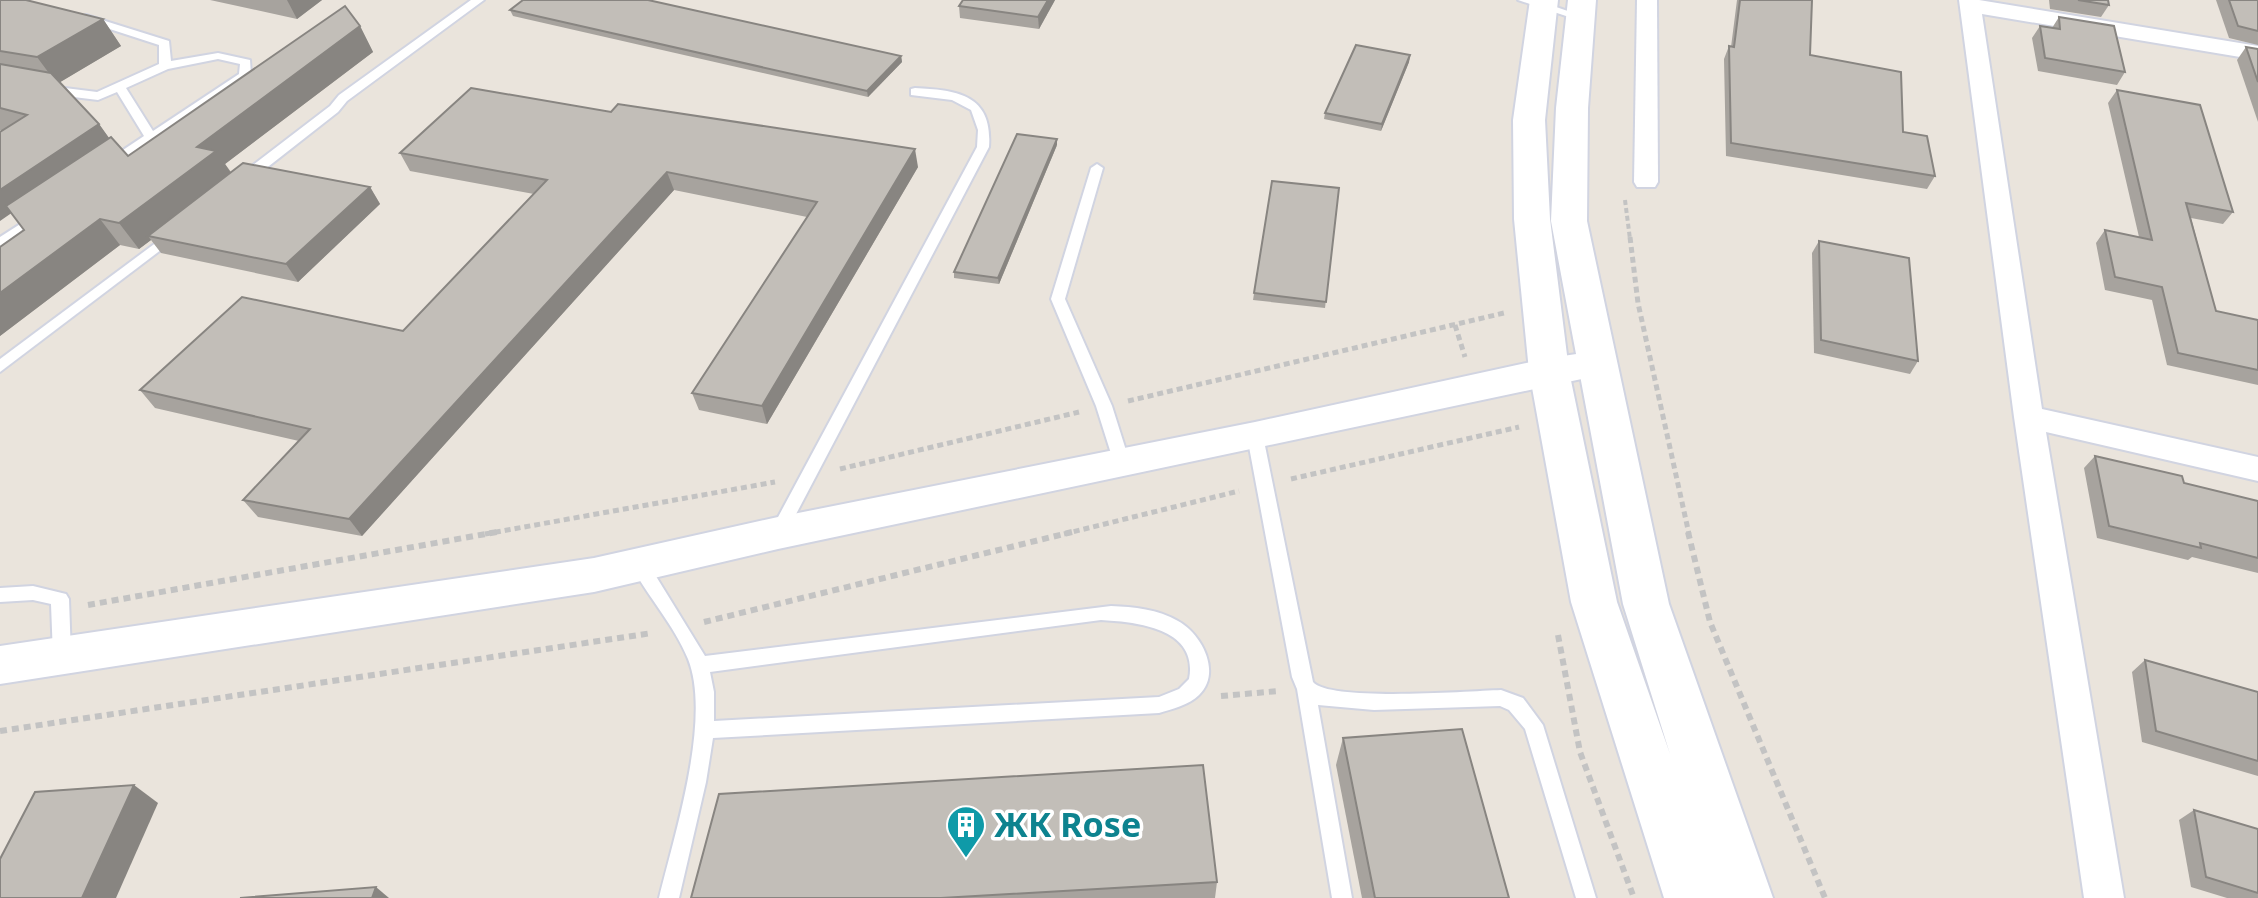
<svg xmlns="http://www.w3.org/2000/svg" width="2258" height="898" viewBox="0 0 2258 898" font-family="'Noto Sans',sans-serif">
	<rect width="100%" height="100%" fill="#eae4dc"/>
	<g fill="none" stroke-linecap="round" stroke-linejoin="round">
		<g stroke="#d1d4e1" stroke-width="4">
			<g id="service">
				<path d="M 471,0 L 484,0 L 347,101 L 338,112 L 250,181 L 240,181 L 240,175 L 330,106 L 339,95 Z"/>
				<path d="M 1518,0 L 1536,0 L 1585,17 L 1575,19 Z"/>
				<path d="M 86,15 L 169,41 L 171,61 L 218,53 L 250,60 L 251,75 L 115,168 L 105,168 L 105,162 L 144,136 L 117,92 L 98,100 L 49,94 L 43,90 L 49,86 L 97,92 L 159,64 L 159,45 L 82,20 L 80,18 ZM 218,59 L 240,64 L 239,74 L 153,131 L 126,88 L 168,69 Z"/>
				<path d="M 915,88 C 958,90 993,95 989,147 L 784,537 L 772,537 L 770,532 L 977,147 L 978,130 L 971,110 L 952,100 L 911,95 L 911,89 Z"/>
				<path d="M 1097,164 L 1103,168 L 1065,299 L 1112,406 L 1130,463 L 1128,467 L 1116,467 L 1114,463 L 1096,406 L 1051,299 L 1091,168 Z"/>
				<path d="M 39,212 L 44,213 L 44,219 L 0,247 L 0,237 Z"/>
				<path d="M 173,230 L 180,234 L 178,237 L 0,372 L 0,359 Z"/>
				<path d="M 1255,430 L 1263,436 L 1313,682 C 1330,702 1469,691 1501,690 L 1523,698 L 1543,725 L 1596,898 L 1576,898 L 1525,729 L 1509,710 L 1500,706 L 1374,710 L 1318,705 L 1352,898 L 1332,898 L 1297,689 L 1292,677 L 1247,436 Z"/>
				<path d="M 640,558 L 646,560 L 705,656 L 1111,606 C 1134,607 1158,609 1178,621 C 1202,634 1222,673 1199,695 C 1189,705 1172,709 1159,713 L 713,738 L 706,782 L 679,898 L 659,898 C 674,836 712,719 688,659 C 674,625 648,597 631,565 L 634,560 ZM 1101,620 C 1136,622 1199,628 1189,679 L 1179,689 L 1159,697 L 714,721 L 714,692 L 710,672 Z"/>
				<path d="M 33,586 L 66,594 L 69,599 L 71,656 L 68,662 L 62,664 L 56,662 L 53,656 L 51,604 L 33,600 L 0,602 L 0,588 Z"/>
			</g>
		</g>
		<g stroke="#d1d4e1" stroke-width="4">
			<g id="minor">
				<path d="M 1637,0 L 1657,0 L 1658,182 L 1655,187 L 1637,187 L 1634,182 Z"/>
				<path d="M 1959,0 L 1979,0 L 2258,46 L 2258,60 L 1982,14 L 2042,409 L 2258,457 L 2258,481 L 2046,432 L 2124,898 L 2084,898 L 2014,417 Z"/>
			</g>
		</g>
		<g stroke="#d1d4e1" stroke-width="4">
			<path id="tertiary" d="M 1597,351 L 1610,355 L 1615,364 L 1610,373 L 778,549 L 594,592 L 0,684 L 0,646 L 594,558 L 778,517 L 1255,422 L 1549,358 Z"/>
		</g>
		<g stroke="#d1d4e1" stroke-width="4">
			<path id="secondary" d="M 1530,0 L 1558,0 L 1545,120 L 1550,219 L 1569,371 L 1617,602 L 1670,754 L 1623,604 L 1551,221 L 1556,108 L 1568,0 L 1596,0 L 1588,108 L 1587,221 L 1669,604 L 1773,898 L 1664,898 L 1571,602 L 1529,371 L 1514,219 L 1513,120 Z"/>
		</g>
		<path stroke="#c3c3c3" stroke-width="4" stroke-dasharray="5 3" stroke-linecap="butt" d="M 1625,200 L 1630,239"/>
		<g stroke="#c3c3c3" stroke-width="5" stroke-dasharray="6 4" stroke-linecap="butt">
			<path d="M 1630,237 L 1638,303 L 1689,534"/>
			<path d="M 1455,325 L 1465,357"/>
			<path d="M 1128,401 L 1504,313"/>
			<path d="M 840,469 L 1079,412"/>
			<path d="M 1291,479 L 1519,427"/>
			<path d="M 485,534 L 775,482"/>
			<path d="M 1064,534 L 1239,491"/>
		</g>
		<g stroke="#c3c3c3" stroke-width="6" stroke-dasharray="7 5" stroke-linecap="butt">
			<path d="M 1688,532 L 1710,622 L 1825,898"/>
			<path d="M 88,605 L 497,532"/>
			<path d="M 704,622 L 1072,532"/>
			<path d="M 1558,635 L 1580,752 L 1634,898"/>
			<path d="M 1221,696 L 1279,691"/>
			<path d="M 0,731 L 652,633"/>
		</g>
		<use href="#service" fill="#fff" fill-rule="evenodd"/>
		<use href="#minor" fill="#fff" fill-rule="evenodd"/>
		<use href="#tertiary" fill="#fff" fill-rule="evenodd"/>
		<use href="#secondary" fill="#fff" fill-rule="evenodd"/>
	</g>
	<g fill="#a7a39e">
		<path d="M 0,0 L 103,19 L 121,46 L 60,82 L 99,124 L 109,138 L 128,156 L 360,26 L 373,52 L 225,164 L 231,172 L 370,187 L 380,204 L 298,282 L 161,253 L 151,240 L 139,249 L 120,245 L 0,336 L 0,247 L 24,230 L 3,131 L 0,130 Z"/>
		<path d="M 210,0 L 322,0 L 297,19 Z"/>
		<path d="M 1055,0 L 1039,29 L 960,18 L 959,6 Z"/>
		<path d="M 1737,0 L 1812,0 L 1810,55 L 1903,132 L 1935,176 L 1927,189 L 1726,156 L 1724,59 L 1729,46 L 1731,47 Z"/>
		<path d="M 2049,0 L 2108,0 L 2109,5 L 2101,17 L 2050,9 Z"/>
		<path d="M 2216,0 L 2258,0 L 2258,45 L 2229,38 Z"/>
		<path d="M 510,10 L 901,56 L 902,62 L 868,97 L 513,16 Z"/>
		<path d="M 2059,17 L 2125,72 L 2117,85 L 2038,71 L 2032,38 L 2040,26 L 2052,28 Z"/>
		<path d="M 2246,47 L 2258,49 L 2258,122 L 2237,60 Z"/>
		<path d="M 1410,55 L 1409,62 L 1381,131 L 1324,119 L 1325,113 Z"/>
		<path d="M 2117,90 L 2233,212 L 2223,224 L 2191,218 L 2216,311 L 2258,320 L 2258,385 L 2167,365 L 2152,300 L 2105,290 L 2096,243 L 2105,230 L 2139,237 L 2108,103 Z"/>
		<path d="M 1057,145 L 999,284 L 954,278 L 954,272 Z"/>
		<path d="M 400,153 L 918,167 L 767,424 L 699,410 L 692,393 L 807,217 L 674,190 L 362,536 L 258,517 L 243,500 L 299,441 L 155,408 L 140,390 L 403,331 L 534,194 L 410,171 Z"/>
		<path d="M 1272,181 L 1339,188 L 1325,308 L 1253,300 Z"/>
		<path d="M 1819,241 L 1918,361 L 1910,374 L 1814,353 L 1812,253 Z"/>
		<path d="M 2095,456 L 2184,483 L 2258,501 L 2258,573 L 2192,557 L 2188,560 L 2097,538 L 2084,468 Z"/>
		<path d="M 2145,660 L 2258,692 L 2258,776 L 2142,742 L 2132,672 Z"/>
		<path d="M 1343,738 L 1509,898 L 1362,898 L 1336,765 Z"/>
		<path d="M 2194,810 L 2258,829 L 2258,898 L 2227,898 L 2191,887 L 2179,820 Z"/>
		<path d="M 1217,882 L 1215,898 L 691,898 Z"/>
	</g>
	<g fill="#888581">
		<path d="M 287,0 L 322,0 L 297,19 Z"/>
		<path d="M 1048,0 L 1055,0 L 1039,29 L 1038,17 Z"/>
		<path d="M 103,19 L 121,46 L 57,84 L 37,57 Z"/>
		<path d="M 360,26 L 373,52 L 225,164 L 233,176 L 148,236 L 151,240 L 139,249 L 119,223 L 197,147 Z"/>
		<path d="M 1410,55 L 1409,62 L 1381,131 L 1382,124 Z"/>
		<path d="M 901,56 L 902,62 L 868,97 L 867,91 Z"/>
		<path d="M 99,124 L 119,152 L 13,212 L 0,221 L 0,190 Z"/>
		<path d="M 1057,139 L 1057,145 L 999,284 L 998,278 Z"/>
		<path d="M 915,149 L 918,167 L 767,424 L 762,406 Z"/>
		<path d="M 667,172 L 674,190 L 362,536 L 349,519 Z"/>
		<path d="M 370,187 L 380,204 L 298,282 L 286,264 Z"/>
		<path d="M 100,219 L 120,245 L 0,336 L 0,293 Z"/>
		<path d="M 134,785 L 158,803 L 116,898 L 82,898 Z"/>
		<path d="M 376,887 L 389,898 L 372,898 Z"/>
	</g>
	<g fill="#c2beb8" stroke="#888581" stroke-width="2">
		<path d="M 0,0 L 26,0 L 103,19 L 37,57 L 0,51 Z"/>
		<path d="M 523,0 L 648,0 L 901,56 L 867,91 L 510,10 Z"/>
		<path d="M 963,0 L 1048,0 L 1038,17 L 959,6 Z"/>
		<path d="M 1740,0 L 1812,0 L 1810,55 L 1901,72 L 1903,132 L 1927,136 L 1935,176 L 1731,143 L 1729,46 L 1734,47 Z"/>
		<path d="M 2078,0 L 2108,0 L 2109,5 Z"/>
		<path d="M 2229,0 L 2258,0 L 2258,31 L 2238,26 Z"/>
		<path d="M 345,6 L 360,26 L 197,147 L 216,151 L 119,223 L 100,219 L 0,293 L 0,247 L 24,230 L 6,206 L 111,137 L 128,156 Z"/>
		<path d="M 2059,17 L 2114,26 L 2125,72 L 2045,58 L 2040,26 L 2060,29 Z"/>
		<path d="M 1356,45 L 1410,55 L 1382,124 L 1325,113 Z"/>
		<path d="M 2246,47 L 2258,49 L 2258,82 Z"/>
		<path d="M 0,64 L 51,73 L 99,124 L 0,190 L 0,132 L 27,115 L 0,108 Z"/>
		<path d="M 471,88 L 611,112 L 618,104 L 915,149 L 762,406 L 692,393 L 817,202 L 667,172 L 349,519 L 243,500 L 310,429 L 140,390 L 242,297 L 403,331 L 547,180 L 400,153 Z"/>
		<path d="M 2117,90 L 2200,105 L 2233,212 L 2186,203 L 2216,311 L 2258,320 L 2258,370 L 2178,353 L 2162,287 L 2115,277 L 2105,230 L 2152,240 Z"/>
		<path d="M 1017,134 L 1057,139 L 998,278 L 954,272 Z"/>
		<path d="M 243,163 L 370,187 L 286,264 L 148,236 Z"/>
		<path d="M 1272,181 L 1339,188 L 1326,302 L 1254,293 Z"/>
		<path d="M 1819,241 L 1909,258 L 1918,361 L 1821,340 Z"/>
		<path d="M 2095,456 L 2182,476 L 2184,483 L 2258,501 L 2258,558 L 2200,543 L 2201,548 L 2109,526 Z"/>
		<path d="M 2145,660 L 2258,692 L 2258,761 L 2156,731 Z"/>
		<path d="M 1462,729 L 1509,898 L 1375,898 L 1343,738 Z"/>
		<path d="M 1203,765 L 1217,882 L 941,898 L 691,898 L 719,794 Z"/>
		<path d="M 134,785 L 82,898 L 0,898 L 0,859 L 35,792 Z"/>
		<path d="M 2194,810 L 2258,829 L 2258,893 L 2206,877 Z"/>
		<path d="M 376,887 L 372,898 L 240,898 Z"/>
	</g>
	<defs>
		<g id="building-pin" transform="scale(2)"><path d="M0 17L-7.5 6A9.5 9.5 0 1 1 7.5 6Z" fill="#0f9aa8" stroke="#fff"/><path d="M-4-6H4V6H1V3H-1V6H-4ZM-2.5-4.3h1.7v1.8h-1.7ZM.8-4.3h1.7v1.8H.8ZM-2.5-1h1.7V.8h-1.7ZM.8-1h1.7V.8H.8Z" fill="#fff"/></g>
	</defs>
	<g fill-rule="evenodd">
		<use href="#building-pin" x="966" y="825"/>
	</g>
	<g text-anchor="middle" stroke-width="7" stroke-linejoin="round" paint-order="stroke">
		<g font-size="34" font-weight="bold" fill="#0d838f" stroke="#fff" text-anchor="start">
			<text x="994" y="837">ЖК Rose</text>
		</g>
	</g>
</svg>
